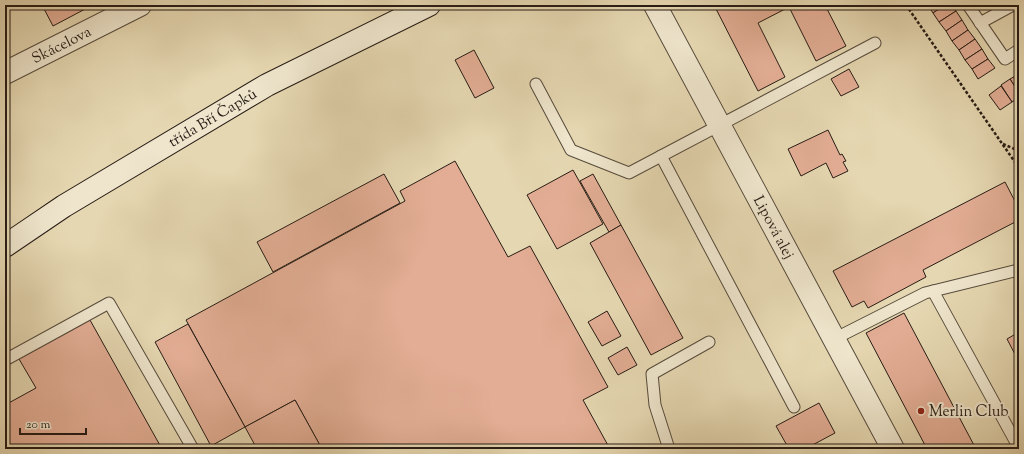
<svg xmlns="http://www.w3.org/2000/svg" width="1024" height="454" viewBox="0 0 1024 454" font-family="'Sorts Mill Goudy',serif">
	<rect width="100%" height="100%" fill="#e5d7b1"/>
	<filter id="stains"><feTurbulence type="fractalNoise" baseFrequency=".005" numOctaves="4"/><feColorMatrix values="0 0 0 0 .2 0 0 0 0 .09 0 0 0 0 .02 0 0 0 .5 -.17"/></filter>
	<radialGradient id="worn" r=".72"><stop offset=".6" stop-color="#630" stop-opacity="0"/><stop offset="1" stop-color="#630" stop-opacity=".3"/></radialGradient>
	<g fill="#e2ad94" stroke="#271c15">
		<path d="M 42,5 L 87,5 L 89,7 L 53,26 Z"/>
		<path d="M 714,5 L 825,5 L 846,46 L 816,61 L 789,7 L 758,23 L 785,77 L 758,91 Z"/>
		<path d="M 928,5 L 945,5 L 933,13 Z"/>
		<path d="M 945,5 L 952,5 L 956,11 L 939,22 L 933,13 Z"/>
		<path d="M 956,11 L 962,20 L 946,31 L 939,22 Z"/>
		<path d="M 962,20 L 968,30 L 952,41 L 946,31 Z"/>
		<path d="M 968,30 L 975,39 L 959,50 L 952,41 Z"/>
		<path d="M 975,39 L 982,49 L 965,60 L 959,50 Z"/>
		<path d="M 982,49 L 988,59 L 972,69 L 965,60 Z"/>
		<path d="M 474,50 L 494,88 L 475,98 L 455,60 Z"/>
		<path d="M 988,59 L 995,68 L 978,79 L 972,69 Z"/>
		<path d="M 849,69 L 859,87 L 841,96 L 831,79 Z"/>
		<path d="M 1019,74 L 1019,93 L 1010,79 Z"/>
		<path d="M 1010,79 L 1019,93 L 1019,97 L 1012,102 L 1001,85 Z"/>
		<path d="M 1001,86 L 1012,102 L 1000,110 L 989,95 Z"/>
		<path d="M 828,130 L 840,155 L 842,154 L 846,161 L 843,162 L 848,171 L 833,178 L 826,163 L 801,176 L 788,149 Z"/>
		<path d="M 455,161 L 508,257 L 530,246 L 608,387 L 583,400 L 610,449 L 322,449 L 295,400 L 245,427 L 186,320 L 405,201 L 400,191 Z"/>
		<path d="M 573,170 L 603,224 L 557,249 L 527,195 Z"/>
		<path d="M 384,174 L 400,203 L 273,272 L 257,242 Z"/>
		<path d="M 593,174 L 621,225 L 609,232 L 580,181 Z"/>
		<path d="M 1005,182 L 1019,209 L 1019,220 L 923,270 L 926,277 L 868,308 L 864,301 L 852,307 L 833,271 Z"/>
		<path d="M 621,225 L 683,338 L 651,355 L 590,243 Z"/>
		<path d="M 607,311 L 621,336 L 602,346 L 588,322 Z"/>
		<path d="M 904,313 L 976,449 L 927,449 L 866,333 Z"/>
		<path d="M 90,320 L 162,449 L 5,449 L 5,405 L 36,388 L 19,359 Z"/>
		<path d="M 188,324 L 245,427 L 211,446 L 155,342 Z"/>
		<path d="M 1019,332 L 1019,362 L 1007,339 Z"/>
		<path d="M 627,347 L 637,365 L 618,375 L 608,358 Z"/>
		<path d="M 295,400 L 322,449 L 257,449 L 245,427 Z"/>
		<path d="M 819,403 L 835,433 L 805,449 L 789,449 L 776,426 Z"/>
	</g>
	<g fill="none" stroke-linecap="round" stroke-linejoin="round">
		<g stroke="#564b3c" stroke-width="13">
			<g id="lane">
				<path d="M 968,5 L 1005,59 L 1019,50"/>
				<path d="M 980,23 L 1013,5"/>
				<path d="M 536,84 L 571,150 L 629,173 L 875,43"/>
				<path d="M 661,156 L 794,407"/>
				<path d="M 933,291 L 1019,448"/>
				<path d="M 834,339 L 925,293 L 1018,270"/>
				<path d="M 5,360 L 109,303 L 193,449"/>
				<path d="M 669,449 L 655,405 L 652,374 L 709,342"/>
			</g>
		</g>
		<g stroke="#564b3c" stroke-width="24">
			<g id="street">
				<path id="s1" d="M 655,5 L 893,449"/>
				<path id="s2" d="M 5,73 L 140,5"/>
			</g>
		</g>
		<g stroke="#271c15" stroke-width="24">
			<g id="secondary">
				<path id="s3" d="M 5,246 L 64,206 L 267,85 L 429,5"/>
			</g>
		</g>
		<g stroke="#271c15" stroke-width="2.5" stroke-dasharray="3 2" stroke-linecap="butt">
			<path d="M 906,5 L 1019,168"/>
			<path d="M 1003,144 L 1019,151"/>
		</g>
		<use href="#lane" stroke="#eee5cc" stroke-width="11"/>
		<use href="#street" stroke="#eee5cc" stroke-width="22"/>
		<use href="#secondary" stroke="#eee5cc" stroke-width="22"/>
	</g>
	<circle fill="#8f2418" stroke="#eee5cc" stroke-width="1.5" cx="921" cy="411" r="4"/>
	<g text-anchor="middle" stroke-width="4" stroke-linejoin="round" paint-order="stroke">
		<g font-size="15" fill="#271c15" stroke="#eee5cc">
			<text dy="5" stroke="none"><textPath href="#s2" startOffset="63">Skácelova</textPath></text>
			<text dy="5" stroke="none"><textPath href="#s3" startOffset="244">třída Bří Čapků</textPath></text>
			<text dy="5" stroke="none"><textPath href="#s1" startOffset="252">Lipová alej</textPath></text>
		</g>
		<g font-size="15" fill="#271c15" stroke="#eee5cc" text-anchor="start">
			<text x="929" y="416">Merlin Club</text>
		</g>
	</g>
	<rect width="1024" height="454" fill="none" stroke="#e5d7b1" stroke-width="20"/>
	<rect x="6" y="6" width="1012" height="442" fill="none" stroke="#271c15" stroke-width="2"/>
	<rect x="10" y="10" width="1004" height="434" fill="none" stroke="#271c15"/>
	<path d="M20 428v6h66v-6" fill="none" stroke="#271c15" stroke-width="2"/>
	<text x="26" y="428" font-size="12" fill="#271c15" stroke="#eee5cc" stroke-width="3" paint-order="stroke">20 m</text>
	<rect width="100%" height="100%" filter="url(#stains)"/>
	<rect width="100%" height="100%" fill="url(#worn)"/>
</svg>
